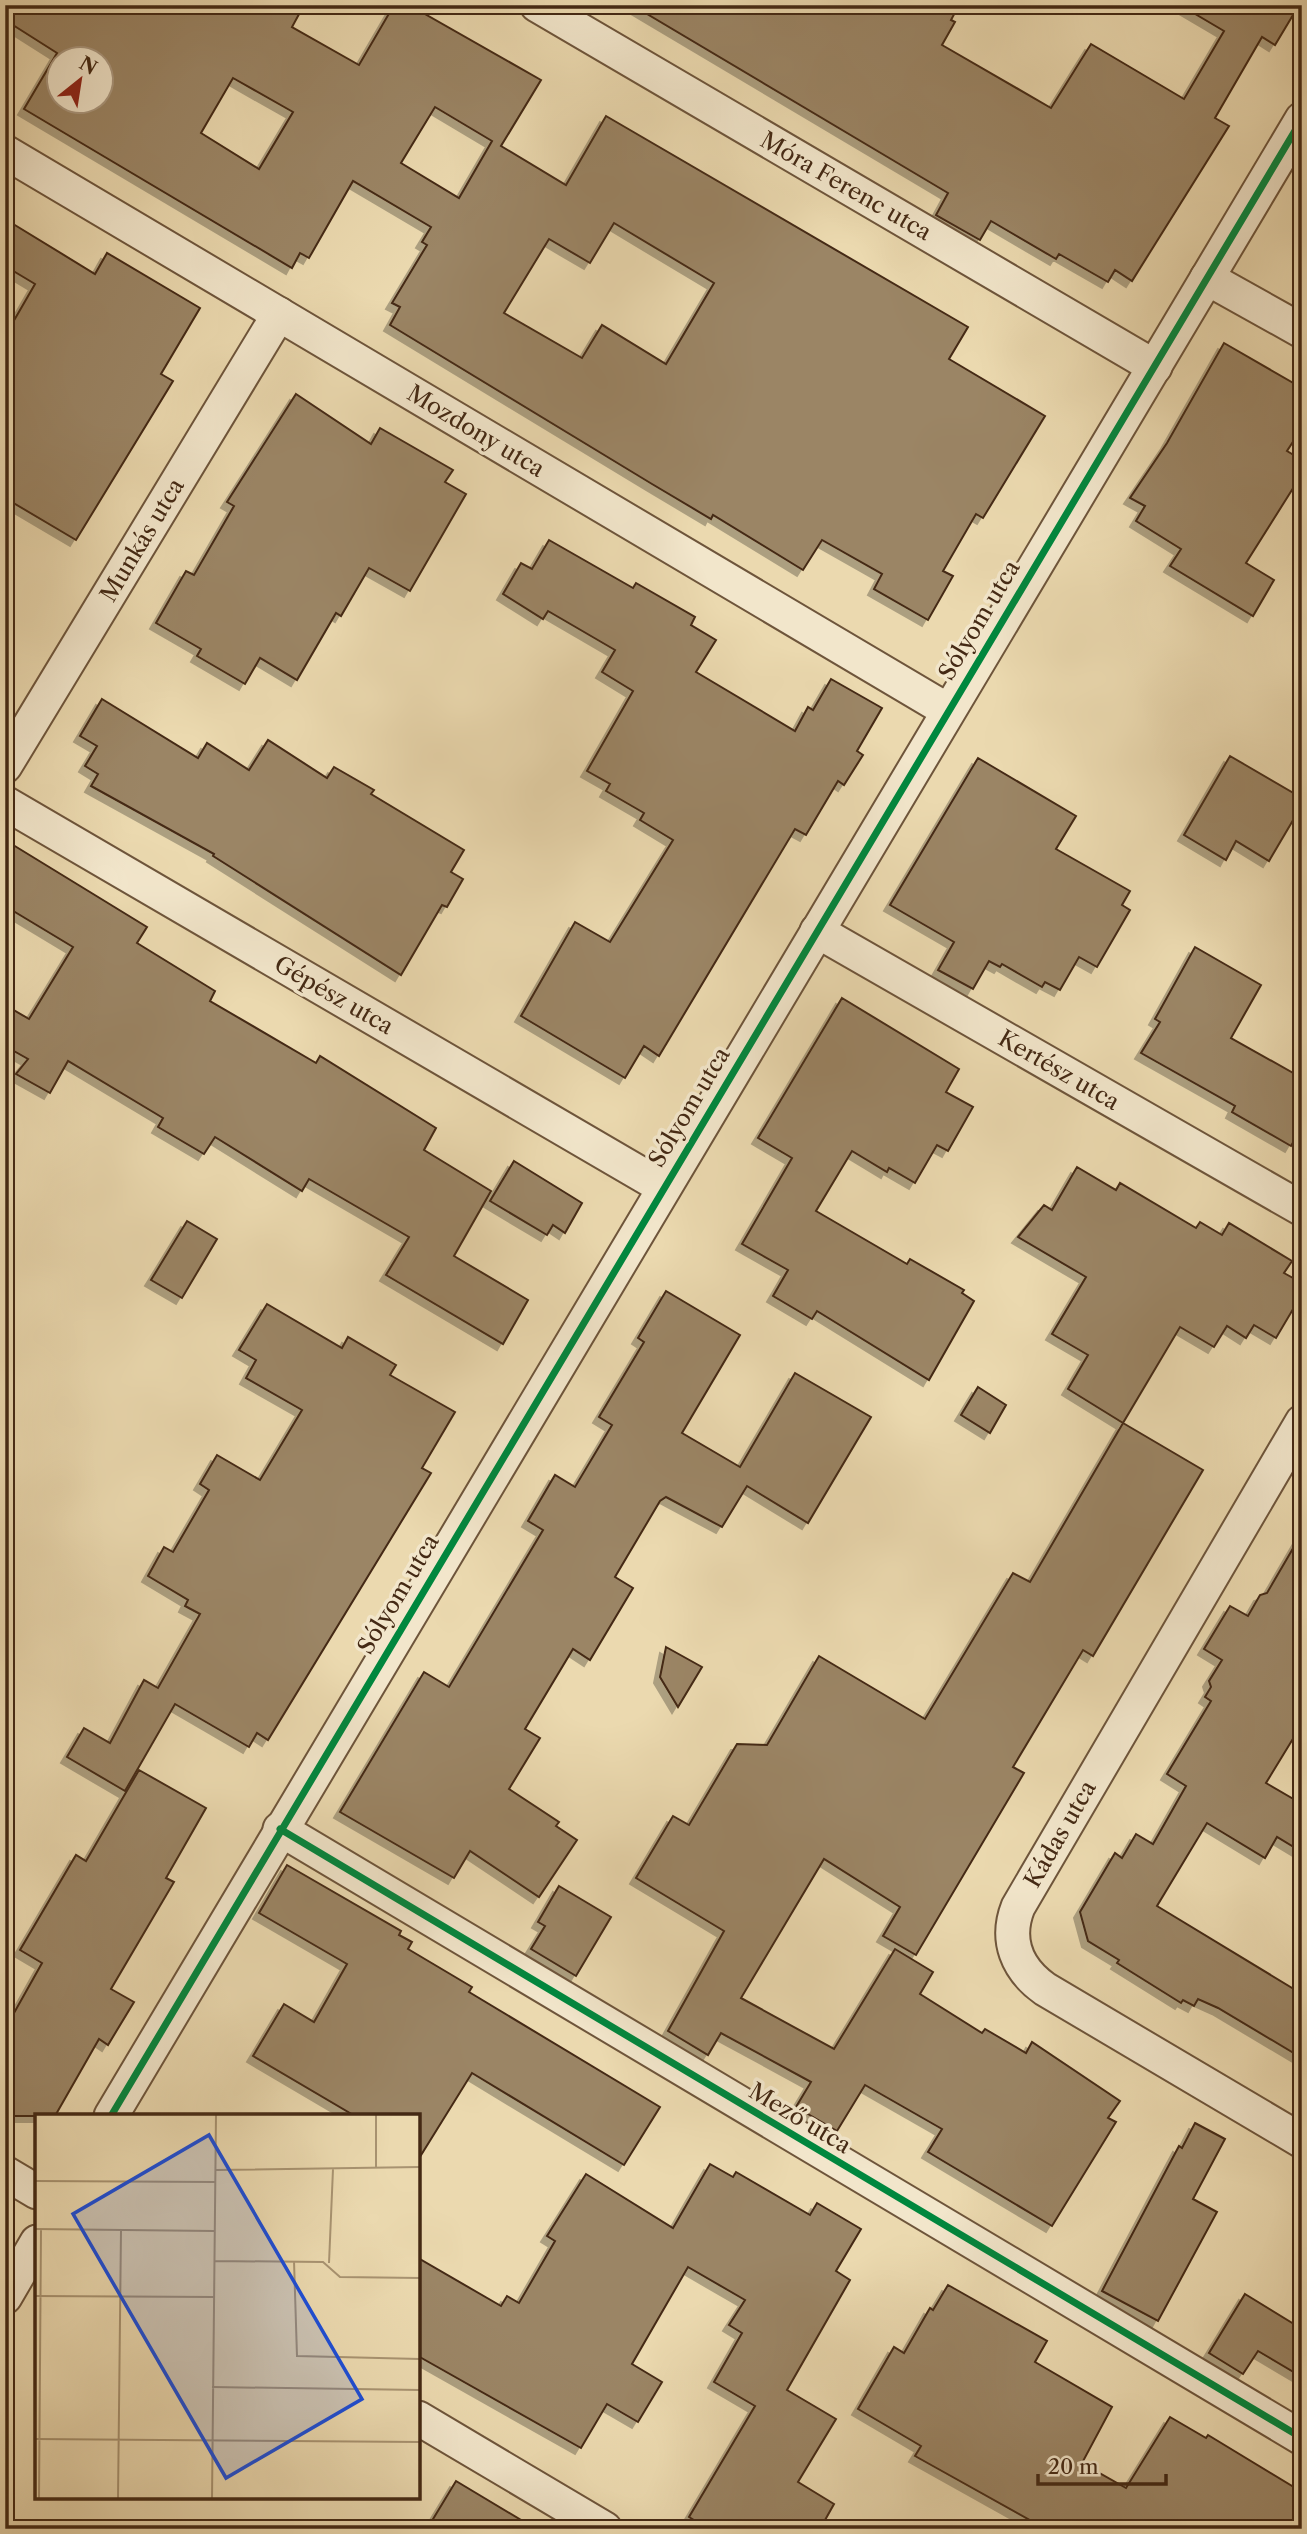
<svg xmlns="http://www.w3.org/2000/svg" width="1307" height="2534" viewBox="0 0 1307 2534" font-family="'Libre Caslon Text',serif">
	<defs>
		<filter id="shadow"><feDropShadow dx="-6" dy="6" stdDeviation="0" flood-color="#0004"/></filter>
	</defs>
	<rect width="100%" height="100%" fill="#ebd9af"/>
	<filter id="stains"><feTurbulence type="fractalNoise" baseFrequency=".00286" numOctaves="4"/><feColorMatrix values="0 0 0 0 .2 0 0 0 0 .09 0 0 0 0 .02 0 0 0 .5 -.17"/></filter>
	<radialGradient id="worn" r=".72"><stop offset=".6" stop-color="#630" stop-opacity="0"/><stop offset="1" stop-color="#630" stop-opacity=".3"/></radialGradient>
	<g fill="#9b8565" stroke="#442914" stroke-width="2" fill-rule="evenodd" filter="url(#shadow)">
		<path d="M 5,5 L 304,5 L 292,27 L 359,65 L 394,5 L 409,5 L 541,80 L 501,146 L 566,185 L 606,116 L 968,327 L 949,359 L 1045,416 L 983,518 L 976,514 L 943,571 L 953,576 L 928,620 L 874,589 L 882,574 L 822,540 L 803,570 L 713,515 L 711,519 L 652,484 L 390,325 L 400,307 L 392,303 L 427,245 L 422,242 L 431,227 L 353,181 L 309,258 L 300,253 L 292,268 L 24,109 L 57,53 L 5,20 ZM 60,60 L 102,60 L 102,102 L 60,102 ZM 233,78 L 293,112 L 259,169 L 201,133 ZM 435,107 L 492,141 L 459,198 L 401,163 ZM 614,223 L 714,283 L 666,364 L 602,325 L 582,358 L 504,313 L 549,239 L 590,263 Z"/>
		<path d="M 632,5 L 959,5 L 951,20 L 955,22 L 942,45 L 1051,108 L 1091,44 L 1184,99 L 1224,31 L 1180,5 L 1299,5 L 1275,45 L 1262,37 L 1215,118 L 1229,126 L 1132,281 L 1115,270 L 1108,282 L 1059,254 L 1056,259 L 991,221 L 980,240 L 936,215 L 948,193 Z"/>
		<path d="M 5,219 L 95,274 L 107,253 L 200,308 L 161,374 L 173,381 L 76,540 L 5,498 L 5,336 L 35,284 L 5,266 Z"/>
		<path d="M 1224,343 L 1302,388 L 1302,428 L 1287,451 L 1302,460 L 1302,474 L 1246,563 L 1274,580 L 1253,616 L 1170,566 L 1181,549 L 1136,521 L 1145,506 L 1130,498 L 1167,443 Z"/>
		<path d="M 296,394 L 371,444 L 380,428 L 453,470 L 445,482 L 466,494 L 410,591 L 369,568 L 341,616 L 336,613 L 297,680 L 260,658 L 245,684 L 197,656 L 201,649 L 156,623 L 186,571 L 194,575 L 234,506 L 227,502 Z"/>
		<path d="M 549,540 L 633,588 L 636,583 L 695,617 L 691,625 L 716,640 L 696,672 L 795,731 L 808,707 L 813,710 L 831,679 L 882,708 L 857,751 L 863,755 L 844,785 L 838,781 L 806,835 L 795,829 L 659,1056 L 644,1046 L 625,1078 L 521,1016 L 575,922 L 610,942 L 673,840 L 640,820 L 644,813 L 606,791 L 610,784 L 587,771 L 633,691 L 602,672 L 615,650 L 548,611 L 543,619 L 503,594 L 521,563 L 532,569 Z"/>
		<path d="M 102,699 L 198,758 L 207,743 L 249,770 L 268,740 L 327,778 L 334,767 L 374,790 L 371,794 L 464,850 L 451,872 L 463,879 L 447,907 L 442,905 L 401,975 L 213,856 L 214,854 L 91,786 L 98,774 L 85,766 L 97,746 L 80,736 Z"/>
		<path d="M 1230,756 L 1302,798 L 1302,805 L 1269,861 L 1236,841 L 1226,860 L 1184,835 Z"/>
		<path d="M 978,758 L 1076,816 L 1056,849 L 1130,891 L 1122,905 L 1130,910 L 1097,967 L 1079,957 L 1060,990 L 1045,982 L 1042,987 L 1002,964 L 1000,967 L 989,961 L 973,989 L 938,970 L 954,942 L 890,905 Z"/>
		<path d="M 5,840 L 147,927 L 137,943 L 215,991 L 210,1001 L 316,1063 L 320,1056 L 436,1128 L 424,1150 L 491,1191 L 454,1256 L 528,1300 L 503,1344 L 386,1275 L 409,1237 L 309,1179 L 302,1191 L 215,1137 L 204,1154 L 158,1127 L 163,1118 L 68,1061 L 50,1093 L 16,1074 L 28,1059 L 5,1046 L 5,1005 L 29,1019 L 73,947 L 5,906 Z"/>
		<path d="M 1195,947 L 1261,985 L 1231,1038 L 1302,1078 L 1302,1127 L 1291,1146 L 1232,1112 L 1235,1106 L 1141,1053 L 1160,1022 L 1155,1019 Z"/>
		<path d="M 842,998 L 959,1069 L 946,1092 L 973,1107 L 948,1151 L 937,1145 L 915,1183 L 889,1168 L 887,1172 L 852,1151 L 816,1211 L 907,1264 L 910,1259 L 964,1290 L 962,1293 L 974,1301 L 929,1380 L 817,1311 L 812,1319 L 773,1296 L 788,1270 L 742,1244 L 792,1158 L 758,1138 Z"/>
		<path d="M 514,1161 L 582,1203 L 565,1233 L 553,1225 L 547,1235 L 490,1201 Z"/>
		<path d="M 1077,1167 L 1116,1190 L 1120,1183 L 1196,1228 L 1200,1222 L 1222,1235 L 1229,1223 L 1292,1261 L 1284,1273 L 1302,1283 L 1302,1294 L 1276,1338 L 1254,1325 L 1246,1338 L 1227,1326 L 1214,1347 L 1180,1327 L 1123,1423 L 1203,1470 L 1093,1656 L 1083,1650 L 1013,1767 L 1024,1773 L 916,1955 L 883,1936 L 900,1907 L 824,1859 L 741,1998 L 834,2049 L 895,1949 L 933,1972 L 920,1994 L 982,2033 L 985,2029 L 1026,2053 L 1032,2042 L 1120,2101 L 1108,2118 L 1116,2122 L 1052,2226 L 928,2152 L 942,2129 L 865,2085 L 837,2131 L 796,2107 L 811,2082 L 721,2033 L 708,2055 L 668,2031 L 724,1931 L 636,1878 L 673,1816 L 689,1825 L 737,1744 L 767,1745 L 819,1656 L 925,1719 L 1013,1573 L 1030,1582 L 1123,1423 L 1068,1389 L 1088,1355 L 1052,1334 L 1086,1277 L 1018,1237 L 1044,1205 L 1052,1210 Z"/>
		<path d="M 187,1221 L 217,1239 L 182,1298 L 151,1280 Z"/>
		<path d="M 666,1291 L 740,1335 L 682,1433 L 740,1467 L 795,1373 L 871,1417 L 808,1523 L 747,1486 L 722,1527 L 666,1497 L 660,1501 L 615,1577 L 633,1588 L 590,1660 L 573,1649 L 525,1729 L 540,1738 L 509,1789 L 559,1822 L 556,1826 L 577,1840 L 539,1897 L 470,1851 L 454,1878 L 340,1812 L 424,1672 L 449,1687 L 543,1530 L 528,1521 L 555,1475 L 575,1487 L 612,1425 L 599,1417 L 644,1342 L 638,1338 Z"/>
		<path d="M 267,1304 L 342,1348 L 348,1337 L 396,1365 L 390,1375 L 455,1412 L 422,1468 L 431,1473 L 268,1740 L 257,1733 L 249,1747 L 175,1704 L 125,1791 L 67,1757 L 84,1728 L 110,1743 L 144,1680 L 158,1688 L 200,1614 L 185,1606 L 188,1600 L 148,1576 L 164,1547 L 173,1552 L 209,1490 L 200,1484 L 217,1455 L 260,1480 L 302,1410 L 246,1378 L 256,1360 L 239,1350 Z"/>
		<path d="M 978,1387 L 1006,1405 L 990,1433 L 961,1415 Z"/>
		<path d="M 1302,1533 L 1302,1724 L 1266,1783 L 1302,1804 L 1302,1852 L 1277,1837 L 1265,1858 L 1207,1823 L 1157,1906 L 1302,1994 L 1302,2058 L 1218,2008 L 1198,1999 L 1194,2006 L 1183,2000 L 1181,2003 L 1117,1963 L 1119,1960 L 1088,1941 L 1080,1912 L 1115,1853 L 1122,1858 L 1136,1834 L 1153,1844 L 1186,1786 L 1167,1774 L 1211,1701 L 1205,1697 L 1211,1687 L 1209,1681 L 1222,1660 L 1204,1649 L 1230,1606 L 1248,1616 L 1260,1595 L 1267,1593 Z"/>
		<path d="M 666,1647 L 702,1667 L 678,1707 L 660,1677 Z"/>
		<path d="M 139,1770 L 206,1808 L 166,1878 L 174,1882 L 111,1989 L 134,2002 L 108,2045 L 99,2039 L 55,2116 L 5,2116 L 5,2029 L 42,1963 L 20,1950 L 76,1855 L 86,1861 Z"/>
		<path d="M 287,1865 L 401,1931 L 399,1935 L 412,1942 L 408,1949 L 472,1987 L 469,1992 L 660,2107 L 624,2165 L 472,2073 L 418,2160 L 418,2116 L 355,2116 L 253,2056 L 284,2004 L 314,2022 L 347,1964 L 259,1913 Z"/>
		<path d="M 559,1886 L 611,1917 L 576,1976 L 531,1949 L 545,1926 L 538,1922 Z"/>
		<path d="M 1195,2123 L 1225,2139 L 1193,2199 L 1217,2212 L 1158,2321 L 1102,2291 L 1179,2146 L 1182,2148 Z"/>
		<path d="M 710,2164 L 733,2177 L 736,2172 L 810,2215 L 817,2203 L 861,2229 L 836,2271 L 850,2280 L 787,2390 L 836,2419 L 798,2482 L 834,2504 L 820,2529 L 709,2529 L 689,2517 L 755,2406 L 714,2382 L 742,2333 L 729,2325 L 745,2300 L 688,2267 L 632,2364 L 662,2382 L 638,2422 L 607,2404 L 581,2448 L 418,2356 L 418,2258 L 501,2306 L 507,2296 L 519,2303 L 555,2241 L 547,2236 L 586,2174 L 673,2228 Z"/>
		<path d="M 948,2285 L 1047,2341 L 1035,2362 L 1112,2407 L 1082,2463 L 1126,2488 L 1170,2417 L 1206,2438 L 1208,2435 L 1302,2492 L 1302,2507 L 1289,2529 L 1046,2529 L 915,2456 L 921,2446 L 858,2409 L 894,2347 L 904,2353 L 930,2308 L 933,2310 Z"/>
		<path d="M 1245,2294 L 1302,2329 L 1302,2377 L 1258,2351 L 1243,2374 L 1209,2353 Z"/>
		<path d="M 456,2481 L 536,2529 L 427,2529 Z"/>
	</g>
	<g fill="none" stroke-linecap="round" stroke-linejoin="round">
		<g stroke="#6e553b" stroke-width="37">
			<g id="minor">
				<path d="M 537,5 L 1155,367"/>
				<path d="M 5,152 L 947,710"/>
				<path d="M 1207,278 L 1302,331"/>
				<path d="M 5,766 L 279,314"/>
				<path d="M 5,803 L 663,1187"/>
				<path d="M 817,931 L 1302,1209"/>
				<path d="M 1302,1422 L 1018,1907 C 1005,1940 1017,1969 1045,1989 L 1302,2141"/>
				<path d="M 280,1829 L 1302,2438"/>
				<path d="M 111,2116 L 1302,119"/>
				<path d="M 5,2173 L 37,2192"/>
				<path d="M 5,2297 L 37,2242"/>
				<path d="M 418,2418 L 605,2529"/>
			</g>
		</g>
		<use href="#minor" stroke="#f2e6cb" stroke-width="33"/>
		<g stroke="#f2e6cb" stroke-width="11">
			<g id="cycleway">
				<path d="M 280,1829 L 1302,2438"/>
				<path d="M 111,2116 L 1302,119"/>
			</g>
		</g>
		<use href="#cycleway" stroke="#00873e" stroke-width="7"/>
	</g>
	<g text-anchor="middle" stroke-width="7" stroke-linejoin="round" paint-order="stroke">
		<g font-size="23" fill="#442914" stroke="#f2e6cb">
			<text transform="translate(846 186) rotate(30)" y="8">Móra Ferenc utca</text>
			<text transform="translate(476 431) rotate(31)" y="8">Mozdony utca</text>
			<text transform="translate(142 540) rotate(-59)" y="8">Munkás utca</text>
			<text transform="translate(979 620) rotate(-59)" y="8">Sólyom utca</text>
			<text transform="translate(334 995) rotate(30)" y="8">Gépész utca</text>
			<text transform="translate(1059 1070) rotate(30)" y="8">Kertész utca</text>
			<text transform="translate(689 1107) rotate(-59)" y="8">Sólyom utca</text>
			<text transform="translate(398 1594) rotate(-59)" y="8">Sólyom utca</text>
			<text transform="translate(1060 1834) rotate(-60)" y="8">Kádas utca</text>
			<text transform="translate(800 2118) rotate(31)" y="8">Mező utca</text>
		</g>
	</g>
	<g transform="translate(35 2114)">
		<rect width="385" height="385" fill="#ebd9af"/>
		<path fill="none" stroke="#a89371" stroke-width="2" d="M 341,54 L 341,0M 181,56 L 385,53M 0,67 L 180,68M 0,115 L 179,117M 179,147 L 288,148 L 305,163 L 385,164M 259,147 L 262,242 L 385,245M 294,149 L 298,55M 0,182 L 179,183M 177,273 L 385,276M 0,325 L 385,328M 4,385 L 6,115M 83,385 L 86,116M 177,385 L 181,0"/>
		<path fill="#1d4ed8" fill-opacity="0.15" stroke="#1d4ed8" stroke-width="3.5" d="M 174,21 L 327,285 L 191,364 L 38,100 Z"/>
		<rect width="385" height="385" fill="none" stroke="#442914" stroke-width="3.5"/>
	</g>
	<rect width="1307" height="2534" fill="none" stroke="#ebd9af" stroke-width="28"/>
	<rect x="7" y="7" width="1293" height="2520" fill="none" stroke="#442914" stroke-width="3.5"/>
	<rect x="14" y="14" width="1279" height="2506" fill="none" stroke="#442914" stroke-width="2"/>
	<g transform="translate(80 80) rotate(30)"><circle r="33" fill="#f2e6cb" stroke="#ac9a82" stroke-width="2"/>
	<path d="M0-5L12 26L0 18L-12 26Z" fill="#8f2418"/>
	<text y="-10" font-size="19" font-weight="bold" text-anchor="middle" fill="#442914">N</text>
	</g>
	<path d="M1038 2474v10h128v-10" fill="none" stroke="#442914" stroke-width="3.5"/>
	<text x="1048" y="2474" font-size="21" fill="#442914" stroke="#f2e6cb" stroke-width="5" paint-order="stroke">20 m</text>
	<rect width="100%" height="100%" filter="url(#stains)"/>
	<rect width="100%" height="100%" fill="url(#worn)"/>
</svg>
